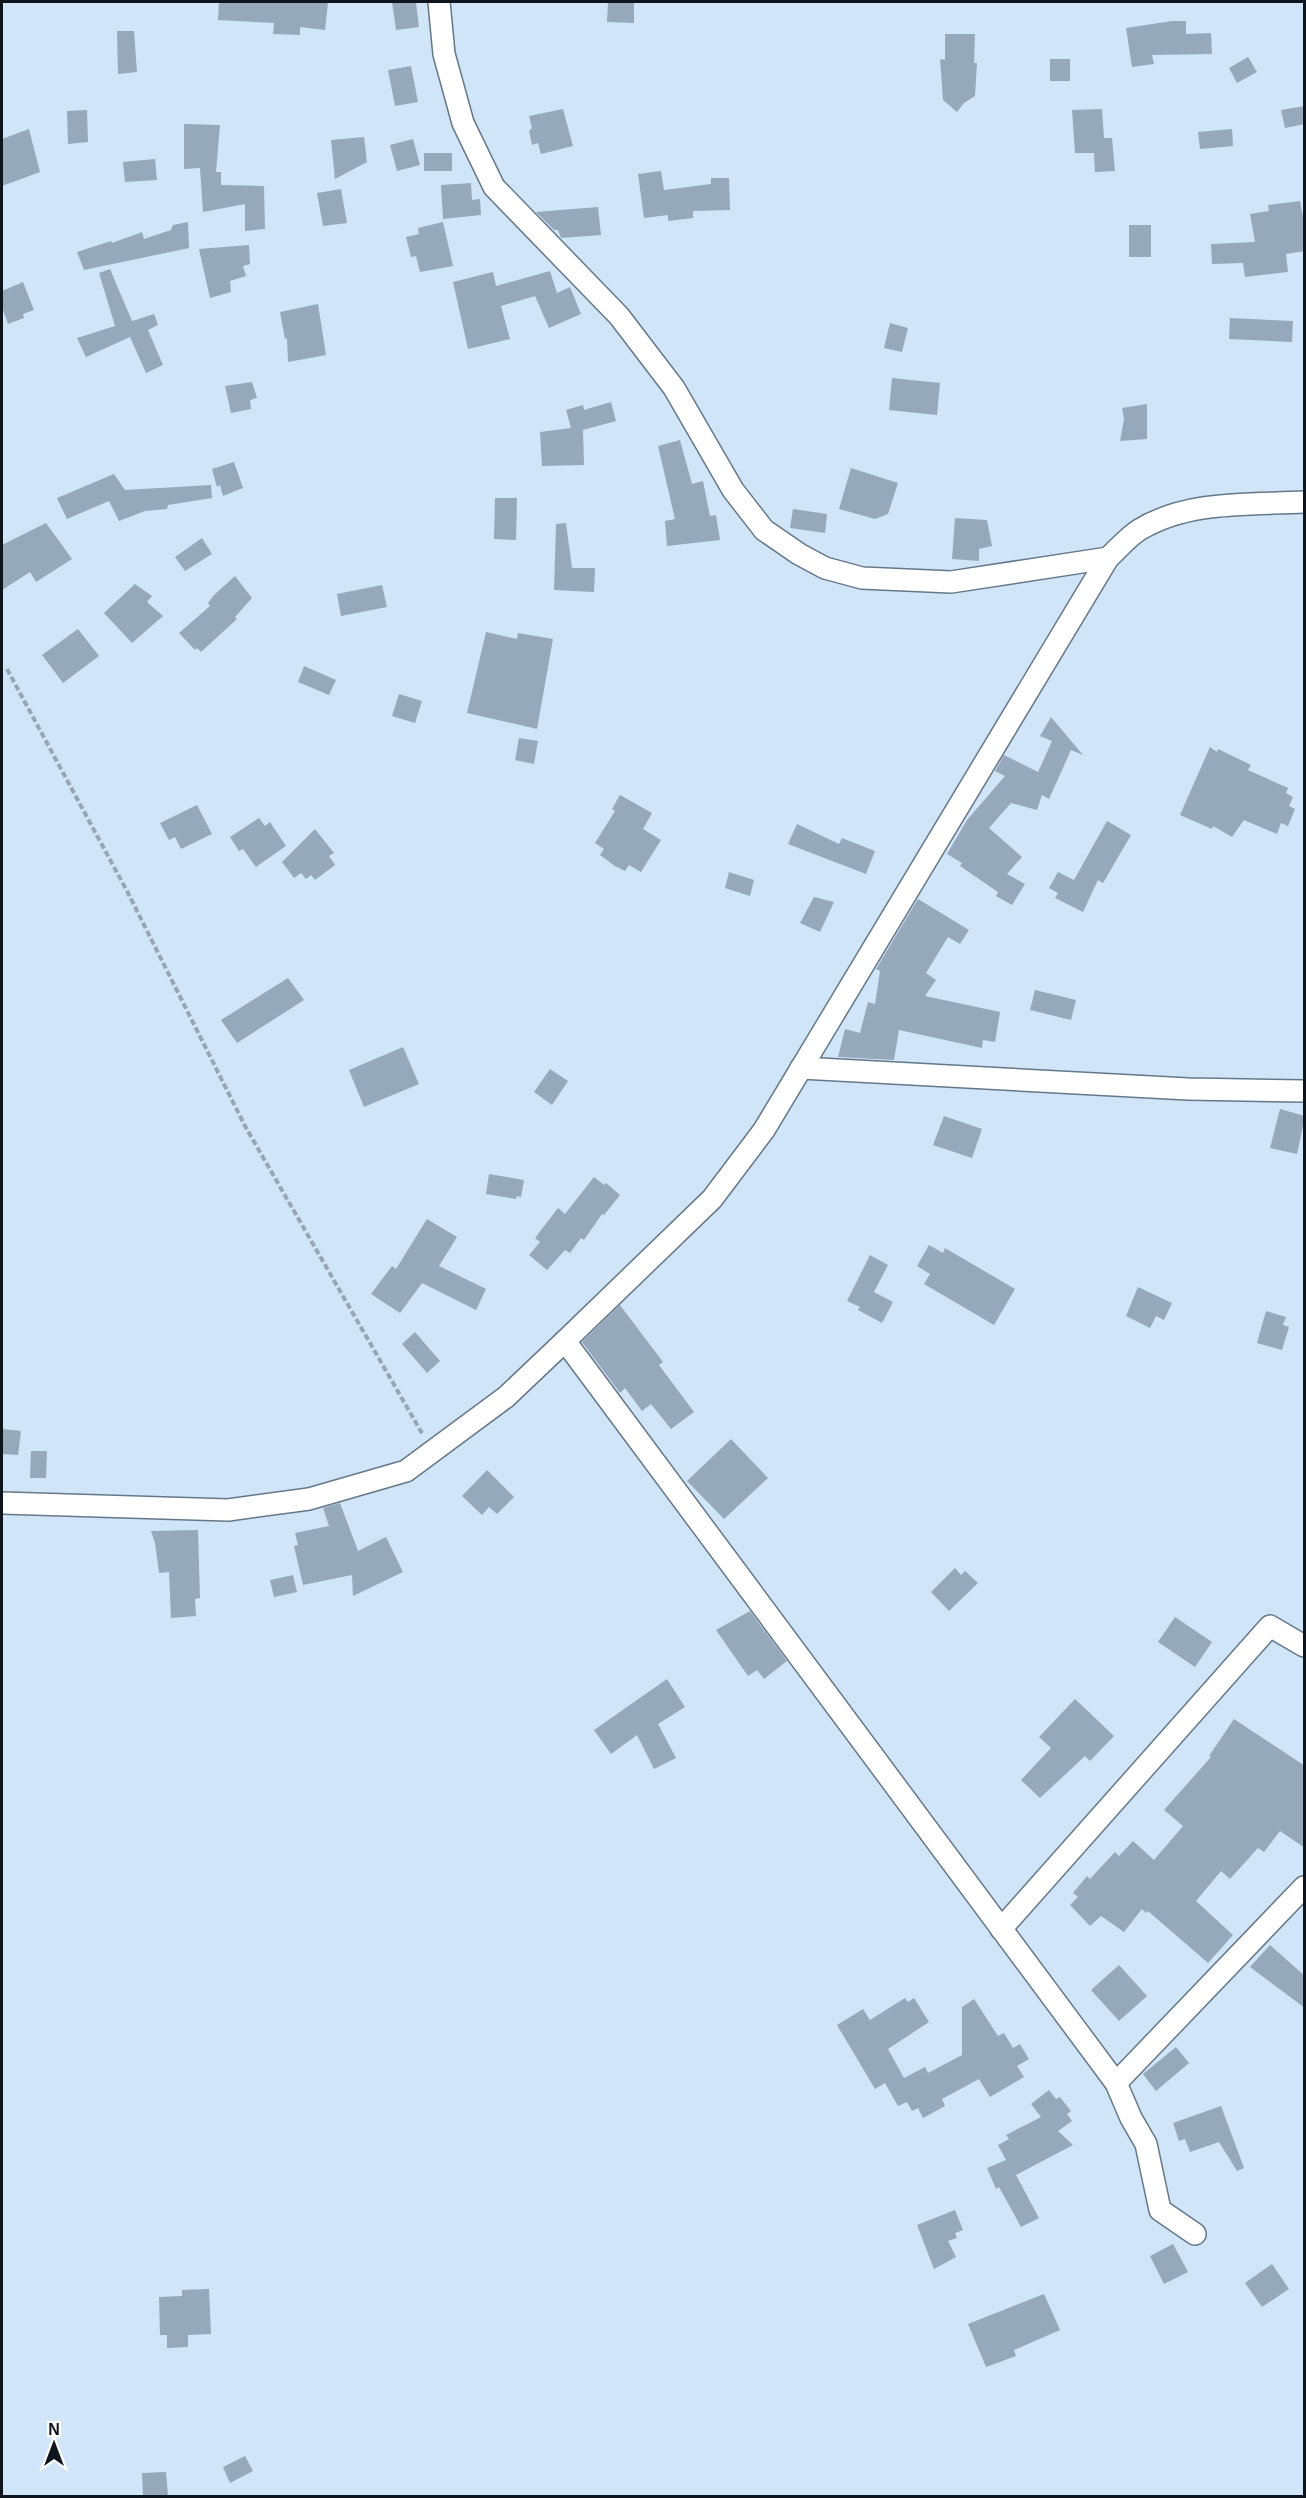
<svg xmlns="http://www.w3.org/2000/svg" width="1306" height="2498" viewBox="0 0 1306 2498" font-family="Helvetica,sans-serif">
	<rect width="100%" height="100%" fill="#d0e5f8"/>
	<g fill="#95a9bb">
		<path d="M 219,2 L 328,2 L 325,30 L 300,27 L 300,35 L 273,34 L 274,23 L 218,20 Z"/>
		<path d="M 392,2 L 416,2 L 419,27 L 396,30 Z"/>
		<path d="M 608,2 L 634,2 L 634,23 L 607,22 Z"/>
		<path d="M 1172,21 L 1186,21 L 1186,34 L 1211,33 L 1212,54 L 1152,55 L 1154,64 L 1132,67 L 1126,28 Z"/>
		<path d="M 117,31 L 134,31 L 137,72 L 118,74 Z"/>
		<path d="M 945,34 L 975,34 L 974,63 L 977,63 L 975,96 L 964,103 L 957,112 L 943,100 L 940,59 L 945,60 Z"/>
		<path d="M 1248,57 L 1257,72 L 1237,83 L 1229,68 Z"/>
		<rect x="1050" y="59" width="20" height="22"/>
		<path d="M 411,66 L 418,102 L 395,106 L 388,70 Z"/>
		<path d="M 1305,106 L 1305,124 L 1285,128 L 1281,110 Z"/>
		<path d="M 563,109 L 573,146 L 541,154 L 538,143 L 532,145 L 529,131 L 532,128 L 529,116 Z"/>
		<path d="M 1102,109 L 1104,138 L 1112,138 L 1115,171 L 1095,172 L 1094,153 L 1075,153 L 1072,110 Z"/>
		<path d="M 87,110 L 88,142 L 68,144 L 67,111 Z"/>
		<path d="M 184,124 L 220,125 L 216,172 L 221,172 L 221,185 L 264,186 L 265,229 L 245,231 L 245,204 L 203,212 L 200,168 L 184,169 Z"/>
		<path d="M 29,129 L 40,172 L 2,186 L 2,139 Z"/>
		<path d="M 1232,129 L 1233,146 L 1200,149 L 1198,132 Z"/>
		<path d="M 364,137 L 367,162 L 335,179 L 331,140 Z"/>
		<path d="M 413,139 L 420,165 L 397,171 L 390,145 Z"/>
		<rect x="424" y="153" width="28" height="18"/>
		<path d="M 155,159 L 157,180 L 125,182 L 123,162 Z"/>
		<path d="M 661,171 L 664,190 L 711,184 L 711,178 L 729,178 L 730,210 L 693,211 L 693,218 L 668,221 L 668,215 L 644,218 L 638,174 Z"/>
		<path d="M 471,183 L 472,200 L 480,199 L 481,215 L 443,219 L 441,185 Z"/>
		<path d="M 341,189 L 347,223 L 323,226 L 317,193 Z"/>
		<path d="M 1300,201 L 1305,227 L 1305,251 L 1286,254 L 1288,272 L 1245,277 L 1243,263 L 1212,264 L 1211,244 L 1255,242 L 1250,214 L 1269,211 L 1268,205 Z"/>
		<path d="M 598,207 L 601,235 L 561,238 L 558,230 L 554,230 L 536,212 Z"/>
		<path d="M 188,222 L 189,248 L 84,270 L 77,252 L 111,241 L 112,243 L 142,232 L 144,239 L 171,230 L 173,225 Z"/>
		<path d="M 443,222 L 453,266 L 420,272 L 416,256 L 411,257 L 406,237 L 419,234 L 418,228 Z"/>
		<rect x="1129" y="225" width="22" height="32"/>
		<path d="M 249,245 L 250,264 L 243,266 L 246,276 L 230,281 L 231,292 L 210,298 L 199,249 Z"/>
		<path d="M 110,269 L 132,321 L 154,314 L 158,325 L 148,330 L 163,365 L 146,373 L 130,337 L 86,357 L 77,338 L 115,326 L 99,273 Z"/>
		<path d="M 550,271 L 557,293 L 570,287 L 581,314 L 549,328 L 535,296 L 501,306 L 510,339 L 468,349 L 453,282 L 493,272 L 496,286 Z"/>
		<path d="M 23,282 L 34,310 L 23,314 L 24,318 L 8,324 L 2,307 L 2,291 Z"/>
		<path d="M 318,304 L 326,355 L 288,362 L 287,338 L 285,339 L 280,312 Z"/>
		<path d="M 1230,318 L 1293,321 L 1292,342 L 1229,339 Z"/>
		<path d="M 890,323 L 908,328 L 902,352 L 884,348 Z"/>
		<path d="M 892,378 L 940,383 L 937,415 L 889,410 Z"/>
		<path d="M 252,382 L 257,398 L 250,400 L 251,409 L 231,413 L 225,386 Z"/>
		<path d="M 611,402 L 616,421 L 583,430 L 584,465 L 542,466 L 540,432 L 571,428 L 566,410 L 583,405 L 584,410 Z"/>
		<path d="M 1147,404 L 1147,439 L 1120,441 L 1124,419 L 1122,408 Z"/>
		<path d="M 680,440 L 692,484 L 703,481 L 710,516 L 716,515 L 720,540 L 667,546 L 665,521 L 675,519 L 658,446 Z"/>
		<path d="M 234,462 L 243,488 L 223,496 L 220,485 L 217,487 L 212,469 Z"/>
		<path d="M 851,468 L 898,483 L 888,514 L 875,519 L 839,509 Z"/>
		<path d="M 114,474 L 125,490 L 211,485 L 212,498 L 168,505 L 167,509 L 145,511 L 119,521 L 109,501 L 67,519 L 57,498 Z"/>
		<path d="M 495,498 L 517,498 L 516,540 L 494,539 Z"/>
		<path d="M 793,509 L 827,514 L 825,533 L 790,528 Z"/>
		<path d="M 955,518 L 987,520 L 992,546 L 979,549 L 979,561 L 952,559 Z"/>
		<path d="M 46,523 L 72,559 L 36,582 L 30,572 L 2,590 L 2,545 Z"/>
		<path d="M 566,523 L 572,568 L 595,568 L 594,592 L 554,590 L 556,524 Z"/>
		<path d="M 202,538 L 212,554 L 185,571 L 175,557 Z"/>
		<path d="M 235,576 L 252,598 L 235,617 L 237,619 L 201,652 L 197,648 L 195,650 L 179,633 L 210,606 L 208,603 L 214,595 Z"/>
		<path d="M 135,584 L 152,596 L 147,602 L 163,616 L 132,643 L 104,613 Z"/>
		<path d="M 382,585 L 387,607 L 341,616 L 337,594 Z"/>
		<path d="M 78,629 L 99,656 L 63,683 L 42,655 Z"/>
		<path d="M 486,632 L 517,639 L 518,633 L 553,639 L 537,729 L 467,713 Z"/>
		<path d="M 304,666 L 336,680 L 329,695 L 298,682 Z"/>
		<path d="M 399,694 L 422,701 L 415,723 L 392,716 Z"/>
		<path d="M 1051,717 L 1083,755 L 1071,750 L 1049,799 L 1042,795 L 1037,810 L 1011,803 L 989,828 L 1022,857 L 1007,874 L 1025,884 L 1012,905 L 996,896 L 998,892 L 960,866 L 962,863 L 947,854 L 967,820 L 1005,776 L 995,771 L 1004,755 L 1038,772 L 1052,741 L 1040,736 Z"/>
		<path d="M 519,738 L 538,741 L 534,764 L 515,760 Z"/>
		<path d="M 1210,747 L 1217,752 L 1218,749 L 1251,765 L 1248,770 L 1288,788 L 1286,793 L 1293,797 L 1289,806 L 1295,809 L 1288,826 L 1281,823 L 1277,834 L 1244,820 L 1232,837 L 1213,826 L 1212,829 L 1180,815 Z"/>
		<path d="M 620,795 L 652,813 L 643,829 L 661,840 L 641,872 L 629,865 L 625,871 L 615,866 L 600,855 L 604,849 L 595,843 L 615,811 L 612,809 Z"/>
		<path d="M 197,805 L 212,834 L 181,849 L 175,837 L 169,840 L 160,823 Z"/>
		<path d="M 259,818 L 265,826 L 270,822 L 286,846 L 256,867 L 243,849 L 239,851 L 230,837 Z"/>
		<path d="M 1107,821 L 1131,835 L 1103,883 L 1098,880 L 1083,912 L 1055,898 L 1058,893 L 1049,888 L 1058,872 L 1074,880 Z"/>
		<path d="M 797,824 L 839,844 L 842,838 L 875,851 L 866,874 L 788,844 Z"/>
		<path d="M 315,829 L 334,853 L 329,856 L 335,865 L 315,880 L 311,875 L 306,879 L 301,873 L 294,878 L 282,862 Z"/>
		<path d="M 729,872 L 754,880 L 750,896 L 725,888 Z"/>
		<path d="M 814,897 L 834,902 L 820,932 L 800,923 Z"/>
		<path d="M 918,899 L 969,930 L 960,944 L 948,937 L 926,973 L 936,980 L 925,996 L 1000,1012 L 995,1042 L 983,1040 L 982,1048 L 899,1030 L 894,1060 L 838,1057 L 845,1029 L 860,1033 L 868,1002 L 875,1004 L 880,971 L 876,969 Z"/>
		<path d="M 288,978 L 304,1000 L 237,1043 L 221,1020 Z"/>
		<path d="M 1035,990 L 1076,1000 L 1071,1020 L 1030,1010 Z"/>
		<path d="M 403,1047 L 419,1084 L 364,1107 L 349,1070 Z"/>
		<path d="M 550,1069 L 568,1081 L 552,1105 L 534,1092 Z"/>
		<path d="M 1280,1109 L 1305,1116 L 1297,1154 L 1270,1148 Z"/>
		<path d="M 944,1116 L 982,1129 L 972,1158 L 933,1145 Z"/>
		<path d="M 489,1174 L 524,1180 L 521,1197 L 517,1196 L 516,1199 L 486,1194 Z"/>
		<path d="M 594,1177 L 604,1185 L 606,1183 L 620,1195 L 604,1215 L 602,1214 L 584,1240 L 581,1238 L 570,1253 L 565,1250 L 547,1270 L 529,1255 L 540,1242 L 535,1238 L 558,1208 L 565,1214 Z"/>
		<path d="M 427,1219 L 457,1237 L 439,1266 L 486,1289 L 476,1310 L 422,1283 L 400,1313 L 371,1294 L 392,1266 L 396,1269 Z"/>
		<path d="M 929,1245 L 943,1253 L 945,1248 L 1015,1289 L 994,1325 L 924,1284 L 930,1274 L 917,1266 Z"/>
		<path d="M 870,1255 L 888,1265 L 874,1292 L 893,1302 L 882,1323 L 858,1310 L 860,1307 L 847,1301 Z"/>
		<path d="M 1138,1287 L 1172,1303 L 1164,1320 L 1156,1316 L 1150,1328 L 1126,1316 Z"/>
		<path d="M 620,1305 L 663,1362 L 659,1365 L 694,1412 L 671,1429 L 651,1404 L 642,1411 L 625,1388 L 620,1393 L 582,1342 Z"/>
		<path d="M 1266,1311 L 1286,1317 L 1283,1325 L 1289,1327 L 1282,1350 L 1257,1343 Z"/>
		<path d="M 415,1332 L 440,1361 L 427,1373 L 402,1344 Z"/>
		<path d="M 2,1429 L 21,1431 L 18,1455 L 2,1454 Z"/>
		<path d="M 731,1439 L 768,1478 L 724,1519 L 687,1481 Z"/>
		<path d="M 31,1451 L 47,1451 L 46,1478 L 30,1478 Z"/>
		<path d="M 487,1470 L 514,1497 L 497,1514 L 489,1507 L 482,1515 L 462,1496 Z"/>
		<path d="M 340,1503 L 358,1551 L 386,1537 L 403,1572 L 353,1596 L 352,1575 L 303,1585 L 294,1546 L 298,1545 L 295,1533 L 329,1526 L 323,1508 Z"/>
		<path d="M 198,1530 L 200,1598 L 195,1599 L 196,1616 L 171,1618 L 169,1572 L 159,1573 L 155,1543 L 151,1531 Z"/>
		<path d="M 955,1568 L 961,1575 L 965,1571 L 978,1583 L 949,1611 L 931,1592 Z"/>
		<path d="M 293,1575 L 297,1592 L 274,1597 L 270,1580 Z"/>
		<path d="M 750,1611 L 787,1661 L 764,1679 L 757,1670 L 748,1676 L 716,1630 Z"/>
		<path d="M 1175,1617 L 1212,1642 L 1195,1667 L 1158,1642 Z"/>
		<path d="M 667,1679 L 685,1707 L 658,1724 L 676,1758 L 654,1769 L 637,1735 L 611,1754 L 594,1730 Z"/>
		<path d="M 1075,1699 L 1114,1736 L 1090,1761 L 1085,1756 L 1040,1798 L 1021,1780 L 1051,1748 L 1039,1737 Z"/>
		<path d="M 1234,1719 L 1305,1766 L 1305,1848 L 1280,1831 L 1264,1852 L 1258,1848 L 1230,1879 L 1221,1871 L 1196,1901 L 1233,1935 L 1208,1963 L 1148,1911 L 1146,1913 L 1142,1909 L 1124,1932 L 1101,1916 L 1090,1926 L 1070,1905 L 1078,1897 L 1073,1893 L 1087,1876 L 1090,1879 L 1115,1852 L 1119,1856 L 1133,1841 L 1154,1860 L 1183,1826 L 1164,1810 L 1211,1757 L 1209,1756 Z"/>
		<path d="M 1270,1945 L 1305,1976 L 1305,2008 L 1250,1967 Z"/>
		<path d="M 1119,1965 L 1147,1996 L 1119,2021 L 1091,1990 Z"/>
		<path d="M 905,1998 L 908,2002 L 914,1998 L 929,2022 L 888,2049 L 904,2078 L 925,2067 L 928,2073 L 962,2055 L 962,2007 L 974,1999 L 998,2036 L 1004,2033 L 1013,2048 L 1020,2044 L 1029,2059 L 1017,2066 L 1024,2077 L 990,2097 L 979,2079 L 942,2099 L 945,2106 L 923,2118 L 918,2108 L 912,2111 L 907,2102 L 898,2106 L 885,2083 L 875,2089 L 837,2025 L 863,2009 L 870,2020 Z"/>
		<path d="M 1176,2047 L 1189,2063 L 1156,2091 L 1143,2074 Z"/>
		<path d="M 1049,2090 L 1056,2099 L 1060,2097 L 1071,2111 L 1067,2114 L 1072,2121 L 1058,2131 L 1073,2145 L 1016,2175 L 1039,2218 L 1021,2227 L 999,2187 L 996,2189 L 987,2168 L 1006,2160 L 998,2145 L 1009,2139 L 1006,2135 L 1041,2117 L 1031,2104 Z"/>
		<path d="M 1221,2106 L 1244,2168 L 1237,2171 L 1219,2142 L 1190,2152 L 1185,2139 L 1179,2141 L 1173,2123 Z"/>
		<path d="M 955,2210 L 963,2230 L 955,2233 L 957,2238 L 948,2241 L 956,2257 L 934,2269 L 917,2225 Z"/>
		<path d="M 1173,2244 L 1188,2272 L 1164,2284 L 1150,2256 Z"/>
		<path d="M 1272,2264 L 1289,2289 L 1262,2307 L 1245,2283 Z"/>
		<path d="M 209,2289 L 211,2334 L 188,2335 L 188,2347 L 167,2348 L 167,2335 L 160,2335 L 159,2297 L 182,2296 L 182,2290 Z"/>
		<path d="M 1044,2294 L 1060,2330 L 1014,2350 L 1016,2356 L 986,2367 L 968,2324 Z"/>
		<path d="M 245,2456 L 253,2471 L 230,2483 L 223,2467 Z"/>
		<path d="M 166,2472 L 168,2496 L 143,2496 L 142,2473 Z"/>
	</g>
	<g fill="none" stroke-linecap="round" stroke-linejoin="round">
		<g stroke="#657889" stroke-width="24">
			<g id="minor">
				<path d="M 439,2 L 444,54 L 463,123 L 494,187 L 619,316 L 674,388 L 733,490 L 764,530 L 799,554 L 825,568 L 862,578 L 951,582 L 1108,558"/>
				<path d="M 801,1068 L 1188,1089 L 1304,1091"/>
				<path d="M 565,1341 L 1116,2083 L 1131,2118 L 1146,2144 L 1160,2210 L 1195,2234"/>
				<path d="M 2,1503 L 228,1510 L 309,1499 L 406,1471 L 506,1397 L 565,1341 L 712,1199 L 764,1130 L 1108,558 C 1118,549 1128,537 1139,530 C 1188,500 1249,505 1304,502"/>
				<path d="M 1001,1929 L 1270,1626 L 1304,1646"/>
				<path d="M 1116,2083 L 1304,1887"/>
			</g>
		</g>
		<path stroke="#95a6b5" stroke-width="4" stroke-dasharray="6 3" stroke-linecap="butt" d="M 7,669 L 128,893 L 245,1126 L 423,1435"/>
		<use href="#minor" stroke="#fff" stroke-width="21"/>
	</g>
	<rect width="1306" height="2498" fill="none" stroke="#0e151c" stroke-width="6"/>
	<g transform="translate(54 2444)" stroke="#ffffff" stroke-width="4.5" paint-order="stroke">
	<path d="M0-4.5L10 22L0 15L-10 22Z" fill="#0e151c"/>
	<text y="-9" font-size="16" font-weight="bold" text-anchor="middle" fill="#0e151c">N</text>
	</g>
</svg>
